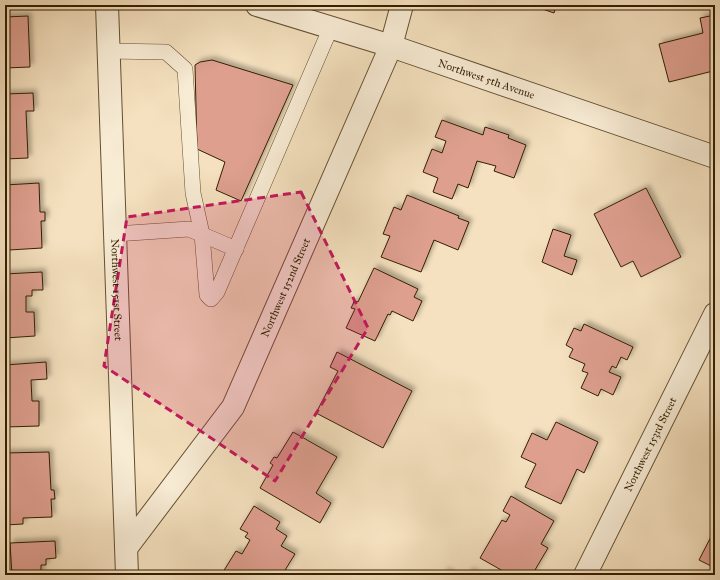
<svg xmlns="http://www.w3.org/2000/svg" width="720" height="580" viewBox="0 0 720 580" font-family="'IM FELL Great Primer',serif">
	<defs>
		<filter id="shadow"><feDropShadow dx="3.5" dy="-3.5" stdDeviation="2" flood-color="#0004"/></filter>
	</defs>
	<rect width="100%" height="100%" fill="#f5e1bf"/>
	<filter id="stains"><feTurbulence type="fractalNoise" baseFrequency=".005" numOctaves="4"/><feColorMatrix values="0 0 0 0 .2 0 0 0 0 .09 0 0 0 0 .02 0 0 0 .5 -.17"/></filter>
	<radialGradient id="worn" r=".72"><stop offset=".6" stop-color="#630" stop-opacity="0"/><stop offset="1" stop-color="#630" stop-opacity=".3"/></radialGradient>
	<g fill="#de9f8f" stroke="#331f01" filter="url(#shadow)">
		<path d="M 531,5 L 556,5 L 554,13 Z"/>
		<path d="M 715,15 L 715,78 L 713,71 L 669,82 L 659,44 L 703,33 L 700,18 Z"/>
		<path d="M 28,16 L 30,67 L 5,68 L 5,17 Z"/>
		<path d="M 212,60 L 293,85 L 241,201 L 216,190 L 225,162 L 197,149 L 195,65 L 200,62 Z"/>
		<path d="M 33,93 L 34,111 L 26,111 L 28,158 L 5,159 L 5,94 Z"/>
		<path d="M 442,120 L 483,135 L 485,127 L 509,135 L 508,138 L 526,145 L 514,178 L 494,171 L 496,166 L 477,161 L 468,188 L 458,184 L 452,199 L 433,192 L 438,178 L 423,172 L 432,149 L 442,153 L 446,141 L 435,137 Z"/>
		<path d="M 39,183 L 40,212 L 45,212 L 45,221 L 41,221 L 42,248 L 9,250 L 8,222 L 5,222 L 5,185 Z"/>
		<path d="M 646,188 L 681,257 L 641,277 L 633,261 L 621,267 L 594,214 Z"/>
		<path d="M 407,195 L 459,216 L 458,218 L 469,222 L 458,250 L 434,240 L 421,272 L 381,257 L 390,236 L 383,234 L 394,207 L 401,210 Z"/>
		<path d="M 553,229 L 571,235 L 564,256 L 577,260 L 572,275 L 542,262 Z"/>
		<path d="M 374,268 L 418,289 L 414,297 L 422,301 L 413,321 L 392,311 L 390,315 L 388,314 L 375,341 L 346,328 L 355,309 L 351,308 L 353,304 L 354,301 L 358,302 Z"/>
		<path d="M 42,272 L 43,290 L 32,290 L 32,296 L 26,296 L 26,312 L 34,312 L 35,336 L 5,338 L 5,274 Z"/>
		<path d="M 584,324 L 633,347 L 627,360 L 621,357 L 616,368 L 612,366 L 609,372 L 621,377 L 613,395 L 601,389 L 598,396 L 581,388 L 588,373 L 582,371 L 585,364 L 569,357 L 573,349 L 566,345 L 574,328 L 581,331 Z"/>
		<path d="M 337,352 L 412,391 L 383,448 L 316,413 L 338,371 L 330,367 Z"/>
		<path d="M 46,362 L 47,379 L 31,380 L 32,401 L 39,401 L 39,426 L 5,427 L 5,365 Z"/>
		<path d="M 556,422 L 598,442 L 584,473 L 577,469 L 561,504 L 525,487 L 536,464 L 521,457 L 532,433 L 547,440 Z"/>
		<path d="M 293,432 L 337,457 L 316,493 L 331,503 L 320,523 L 260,488 L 273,465 L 270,463 L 274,457 L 277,458 Z"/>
		<path d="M 49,452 L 51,490 L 54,490 L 55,499 L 51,499 L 52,517 L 23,518 L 23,524 L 5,525 L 5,453 Z"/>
		<path d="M 511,496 L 554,521 L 541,544 L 548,548 L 532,575 L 510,575 L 480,558 L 502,520 L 506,522 L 510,515 L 503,511 Z"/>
		<path d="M 254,506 L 280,522 L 276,529 L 287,536 L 281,546 L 295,554 L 282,575 L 228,575 L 223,572 L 236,551 L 242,554 L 250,540 L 245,537 L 248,533 L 240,529 Z"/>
		<path d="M 715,529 L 715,568 L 699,560 Z"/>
		<path d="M 55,541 L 56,558 L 46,559 L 46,565 L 41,565 L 41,575 L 12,575 L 10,543 Z"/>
		<path d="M 445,571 L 452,575 L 443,575 Z"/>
		<path d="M 470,571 L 477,575 L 467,575 Z"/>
	</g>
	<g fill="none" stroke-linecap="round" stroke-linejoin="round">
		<g stroke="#645030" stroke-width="16">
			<g id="service">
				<path d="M 108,51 L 166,52 L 185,69 L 193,193 L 202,234 L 207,295 L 211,299 L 217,292 L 331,27"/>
				<path d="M 115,234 L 189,229 L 236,249"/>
			</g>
		</g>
		<g stroke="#645030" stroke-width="24">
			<g id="minor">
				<path id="s1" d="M 257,5 L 391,46 L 715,157"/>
				<path id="s2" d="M 127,547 L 233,407 L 391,46 L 402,5"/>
				<path id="s3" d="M 585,575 L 715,314"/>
			</g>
		</g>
		<g stroke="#645030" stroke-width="24">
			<g id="tertiary">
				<path id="s4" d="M 107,5 L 127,575"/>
			</g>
		</g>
		<use href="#service" stroke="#f8ecd5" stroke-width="15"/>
		<use href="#minor" stroke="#f8ecd5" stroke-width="22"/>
		<use href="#tertiary" stroke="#f8ecd5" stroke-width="22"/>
	</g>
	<path fill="#c2185b" fill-opacity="0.2" stroke="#c2185b" stroke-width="3" stroke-dasharray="8 5" stroke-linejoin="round" d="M 301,192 L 368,328 L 275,481 L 104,366 L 127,217 Z"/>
	<g text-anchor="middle" stroke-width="3" stroke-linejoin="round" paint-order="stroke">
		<g font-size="11" fill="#331f01" stroke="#f8ecd5">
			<text dy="4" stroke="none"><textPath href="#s1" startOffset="241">Northwest 5th Avenue</textPath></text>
			<text dy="4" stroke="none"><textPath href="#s2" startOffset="306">Northwest 152nd Street</textPath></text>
			<text dy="4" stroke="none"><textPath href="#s4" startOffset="285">Northwest 151st Street</textPath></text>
			<text dy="4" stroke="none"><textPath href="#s3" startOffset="146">Northwest 153rd Street</textPath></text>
		</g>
	</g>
	<rect width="720" height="580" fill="none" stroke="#f5e1bf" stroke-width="20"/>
	<rect x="6" y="6" width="708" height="568" fill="none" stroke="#331f01" stroke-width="2"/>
	<rect x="10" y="10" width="700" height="560" fill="none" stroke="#331f01"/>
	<rect width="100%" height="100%" filter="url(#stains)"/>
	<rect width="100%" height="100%" fill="url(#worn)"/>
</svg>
